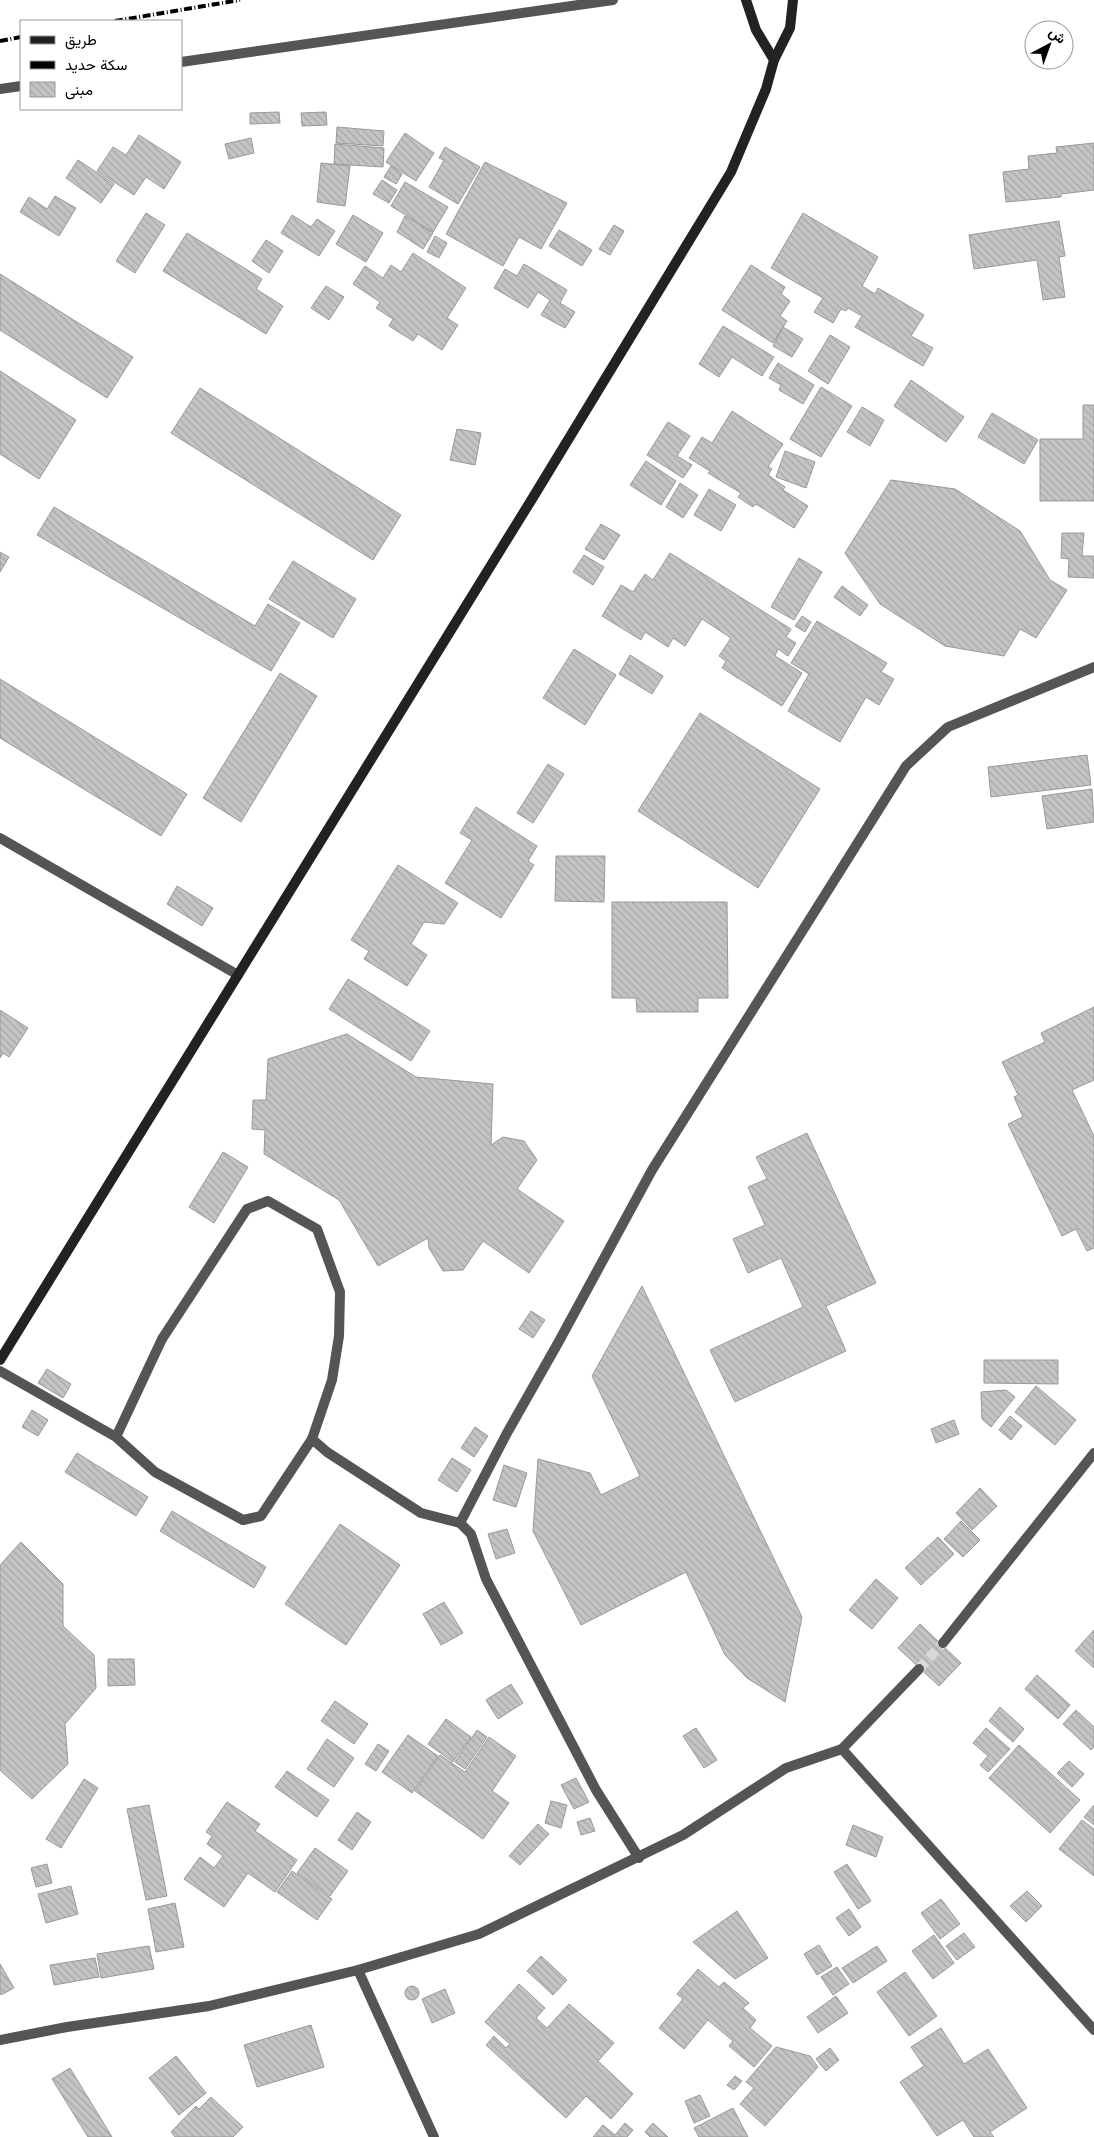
<svg xmlns="http://www.w3.org/2000/svg" width="1094" height="2137" viewBox="0 0 1094 2137" font-family="Jost,Vazirmatn,sans-serif">
	<defs>
		<pattern id="building-back-hatch" width="6" height="6" patternUnits="userSpaceOnUse" patternTransform="scale(1.25)"><rect width="6" height="6" fill="#c4c4c4"/><path d="M-1 5l2 2M0 0l6 6M5-1l2 2" fill="none" stroke="#a7a7a7"/></pattern>
	</defs>
	<rect width="100%" height="100%" fill="#fff"/>
	<g fill="url(#building-back-hatch)" stroke="#999">
		<path d="M 279,112 L 280,123 L 250,124 L 250,113 Z"/>
		<path d="M 326,112 L 327,125 L 302,126 L 301,113 Z"/>
		<path d="M 337,127 L 384,131 L 383,146 L 336,143 Z"/>
		<path d="M 405,133 L 434,153 L 416,181 L 386,162 Z"/>
		<path d="M 139,135 L 181,162 L 164,189 L 146,177 L 134,195 L 97,171 L 113,147 L 126,155 Z"/>
		<path d="M 251,138 L 254,153 L 229,159 L 225,144 Z"/>
		<path d="M 1094,143 L 1094,190 L 1061,194 L 1061,197 L 1006,202 L 1003,172 L 1029,169 L 1028,156 L 1057,153 L 1056,147 Z"/>
		<path d="M 335,144 L 384,148 L 383,167 L 334,164 Z"/>
		<path d="M 445,147 L 480,167 L 458,204 L 429,187 L 444,160 L 439,158 Z"/>
		<path d="M 78,160 L 114,184 L 101,203 L 66,178 Z"/>
		<path d="M 485,162 L 567,203 L 541,249 L 519,237 L 503,266 L 446,234 Z"/>
		<path d="M 321,163 L 350,166 L 345,206 L 317,202 Z"/>
		<path d="M 391,166 L 402,174 L 396,184 L 384,177 Z"/>
		<path d="M 382,180 L 397,190 L 389,203 L 373,194 Z"/>
		<path d="M 405,182 L 448,207 L 433,232 L 391,206 Z"/>
		<path d="M 55,196 L 76,208 L 59,236 L 20,212 L 29,197 L 47,209 Z"/>
		<path d="M 146,213 L 165,225 L 135,273 L 116,261 Z"/>
		<path d="M 803,213 L 878,257 L 862,286 L 875,294 L 878,288 L 924,315 L 911,336 L 933,348 L 923,366 L 855,327 L 862,316 L 848,308 L 846,311 L 841,309 L 833,323 L 814,312 L 823,298 L 771,268 Z"/>
		<path d="M 292,215 L 311,227 L 317,219 L 335,231 L 319,256 L 281,233 Z"/>
		<path d="M 353,215 L 383,233 L 366,262 L 336,244 Z"/>
		<path d="M 405,216 L 433,233 L 423,249 L 397,232 Z"/>
		<path d="M 1059,221 L 1065,256 L 1059,257 L 1065,297 L 1043,300 L 1037,260 L 974,269 L 969,235 Z"/>
		<path d="M 614,225 L 624,231 L 610,255 L 599,249 Z"/>
		<path d="M 559,230 L 592,250 L 582,266 L 549,246 Z"/>
		<path d="M 187,233 L 262,279 L 256,289 L 283,306 L 266,334 L 163,271 Z"/>
		<path d="M 435,236 L 447,243 L 439,258 L 427,252 Z"/>
		<path d="M 266,240 L 283,251 L 269,273 L 252,261 Z"/>
		<path d="M 413,253 L 466,288 L 447,318 L 458,325 L 442,350 L 418,334 L 413,341 L 389,326 L 393,319 L 376,308 L 380,302 L 353,284 L 365,266 L 383,278 L 391,265 L 401,272 Z"/>
		<path d="M 524,264 L 567,290 L 560,303 L 575,312 L 565,328 L 541,315 L 550,300 L 538,292 L 528,308 L 494,288 L 505,269 L 517,276 Z"/>
		<path d="M 751,265 L 785,287 L 781,294 L 790,301 L 780,316 L 787,321 L 773,343 L 722,310 Z"/>
		<path d="M 0,274 L 133,357 L 107,398 L 0,330 Z"/>
		<path d="M 326,286 L 344,297 L 329,320 L 311,308 Z"/>
		<path d="M 723,326 L 774,357 L 762,376 L 732,357 L 719,377 L 699,364 Z"/>
		<path d="M 783,327 L 803,339 L 792,357 L 773,346 Z"/>
		<path d="M 830,335 L 850,347 L 828,384 L 808,371 Z"/>
		<path d="M 778,363 L 814,385 L 803,404 L 779,390 L 781,385 L 769,378 Z"/>
		<path d="M 0,371 L 76,420 L 39,479 L 0,454 Z"/>
		<path d="M 911,380 L 964,417 L 946,442 L 894,406 Z"/>
		<path d="M 821,387 L 852,406 L 821,457 L 790,439 Z"/>
		<path d="M 200,388 L 401,515 L 373,560 L 171,433 Z"/>
		<path d="M 1083,405 L 1094,405 L 1094,501 L 1040,501 L 1040,439 L 1083,439 Z"/>
		<path d="M 862,407 L 884,420 L 870,446 L 847,432 Z"/>
		<path d="M 732,411 L 783,444 L 768,467 L 772,469 L 768,475 L 785,487 L 783,490 L 808,506 L 794,528 L 756,504 L 753,507 L 738,497 L 741,493 L 708,473 L 710,471 L 689,458 L 702,437 L 712,443 Z"/>
		<path d="M 992,413 L 1038,440 L 1024,464 L 978,437 Z"/>
		<path d="M 668,422 L 690,436 L 677,456 L 692,465 L 683,478 L 647,455 Z"/>
		<path d="M 457,429 L 481,433 L 475,465 L 450,460 Z"/>
		<path d="M 785,451 L 815,462 L 806,488 L 776,477 Z"/>
		<path d="M 646,461 L 676,481 L 661,505 L 630,485 Z"/>
		<path d="M 891,480 L 955,489 L 1020,531 L 1050,580 L 1067,590 L 1036,638 L 1020,629 L 1004,656 L 945,646 L 880,604 L 845,553 Z"/>
		<path d="M 680,483 L 698,495 L 683,518 L 666,507 Z"/>
		<path d="M 709,489 L 736,505 L 721,531 L 694,515 Z"/>
		<path d="M 54,507 L 255,626 L 268,604 L 300,623 L 271,671 L 37,535 Z"/>
		<path d="M 601,524 L 620,535 L 604,560 L 585,549 Z"/>
		<path d="M 1062,533 L 1084,533 L 1082,556 L 1094,556 L 1094,578 L 1068,577 L 1069,559 L 1061,558 Z"/>
		<path d="M 0,552 L 9,557 L 0,572 Z"/>
		<path d="M 670,553 L 791,629 L 786,637 L 796,643 L 788,656 L 778,649 L 775,656 L 802,673 L 782,706 L 722,668 L 726,661 L 719,656 L 731,638 L 702,619 L 685,646 L 673,638 L 668,647 L 645,632 L 641,640 L 602,616 L 621,585 L 633,592 L 645,574 L 653,580 Z"/>
		<path d="M 584,555 L 604,567 L 593,585 L 573,572 Z"/>
		<path d="M 799,558 L 822,572 L 794,620 L 771,607 Z"/>
		<path d="M 293,561 L 356,599 L 333,638 L 269,599 Z"/>
		<path d="M 842,586 L 868,605 L 860,616 L 834,597 Z"/>
		<path d="M 802,616 L 811,622 L 805,632 L 795,626 Z"/>
		<path d="M 817,621 L 887,663 L 881,672 L 894,679 L 879,705 L 866,697 L 840,742 L 788,711 L 809,674 L 791,663 Z"/>
		<path d="M 574,649 L 616,675 L 585,725 L 543,698 Z"/>
		<path d="M 630,655 L 663,676 L 652,694 L 619,674 Z"/>
		<path d="M 280,673 L 317,696 L 241,822 L 203,798 Z"/>
		<path d="M 0,679 L 187,794 L 161,836 L 0,738 Z"/>
		<path d="M 700,713 L 820,789 L 758,888 L 638,811 Z"/>
		<path d="M 1087,755 L 1091,785 L 991,797 L 988,767 Z"/>
		<path d="M 548,764 L 564,774 L 533,823 L 517,813 Z"/>
		<path d="M 1092,789 L 1094,822 L 1047,829 L 1042,796 Z"/>
		<path d="M 476,807 L 537,846 L 528,861 L 534,865 L 501,918 L 445,883 L 472,840 L 460,833 Z"/>
		<path d="M 556,856 L 605,856 L 604,902 L 555,901 Z"/>
		<path d="M 398,865 L 458,903 L 444,924 L 424,922 L 411,944 L 427,955 L 407,986 L 364,959 L 369,951 L 351,940 Z"/>
		<path d="M 177,886 L 213,908 L 202,926 L 167,904 Z"/>
		<path d="M 612,902 L 727,902 L 728,998 L 698,998 L 698,1012 L 637,1012 L 636,998 L 612,998 Z"/>
		<path d="M 348,979 L 430,1031 L 411,1061 L 329,1009 Z"/>
		<path d="M 1094,1007 L 1094,1080 L 1072,1090 L 1094,1136 L 1094,1248 L 1087,1251 L 1076,1229 L 1062,1236 L 1008,1124 L 1023,1117 L 1014,1097 L 1018,1095 L 1002,1062 L 1045,1042 L 1041,1033 Z"/>
		<path d="M 0,1010 L 28,1028 L 9,1057 L 3,1053 L 0,1058 Z"/>
		<path d="M 347,1034 L 416,1077 L 493,1084 L 491,1145 L 503,1137 L 524,1141 L 537,1160 L 517,1189 L 564,1221 L 529,1273 L 483,1241 L 463,1270 L 443,1271 L 429,1248 L 428,1238 L 378,1266 L 339,1200 L 264,1154 L 265,1130 L 252,1129 L 253,1100 L 266,1100 L 268,1059 Z"/>
		<path d="M 807,1133 L 876,1283 L 826,1306 L 846,1351 L 735,1402 L 710,1350 L 803,1307 L 781,1258 L 748,1273 L 733,1239 L 765,1225 L 748,1187 L 767,1179 L 756,1157 Z"/>
		<path d="M 223,1152 L 248,1167 L 214,1223 L 189,1207 Z"/>
		<path d="M 642,1286 L 802,1617 L 785,1702 L 747,1678 L 725,1655 L 686,1572 L 581,1625 L 533,1531 L 538,1459 L 590,1473 L 601,1495 L 640,1476 L 592,1376 Z"/>
		<path d="M 531,1311 L 545,1320 L 533,1338 L 519,1329 Z"/>
		<path d="M 984,1360 L 1058,1360 L 1058,1384 L 984,1383 Z"/>
		<path d="M 47,1369 L 71,1384 L 63,1398 L 38,1383 Z"/>
		<path d="M 1036,1386 L 1076,1420 L 1055,1445 L 1015,1412 Z"/>
		<path d="M 1006,1390 L 1015,1397 L 991,1427 L 982,1419 L 981,1392 Z"/>
		<path d="M 32,1410 L 48,1420 L 38,1436 L 22,1427 Z"/>
		<path d="M 1010,1416 L 1022,1426 L 1011,1440 L 999,1430 Z"/>
		<path d="M 954,1420 L 959,1434 L 936,1443 L 931,1429 Z"/>
		<path d="M 475,1427 L 488,1436 L 474,1457 L 461,1448 Z"/>
		<path d="M 77,1453 L 148,1497 L 136,1516 L 65,1472 Z"/>
		<path d="M 452,1458 L 471,1470 L 457,1492 L 438,1480 Z"/>
		<path d="M 504,1465 L 527,1473 L 516,1507 L 493,1500 Z"/>
		<path d="M 980,1488 L 997,1506 L 972,1530 L 956,1513 Z"/>
		<path d="M 172,1511 L 266,1567 L 254,1588 L 160,1531 Z"/>
		<path d="M 961,1521 L 980,1540 L 963,1557 L 944,1539 Z"/>
		<path d="M 340,1524 L 400,1565 L 346,1645 L 285,1604 Z"/>
		<path d="M 507,1529 L 515,1553 L 496,1559 L 488,1534 Z"/>
		<path d="M 938,1537 L 954,1554 L 921,1585 L 905,1568 Z"/>
		<path d="M 21,1542 L 63,1584 L 63,1626 L 94,1655 L 96,1688 L 65,1724 L 68,1764 L 32,1799 L 0,1770 L 0,1565 Z"/>
		<path d="M 876,1579 L 898,1598 L 872,1629 L 849,1610 Z"/>
		<path d="M 444,1602 L 463,1633 L 441,1645 L 423,1614 Z"/>
		<path d="M 920,1624 L 961,1663 L 939,1686 L 898,1648 Z"/>
		<path d="M 1094,1630 L 1094,1668 L 1075,1651 Z"/>
		<path d="M 108,1659 L 134,1659 L 135,1685 L 108,1686 Z"/>
		<path d="M 1037,1675 L 1070,1705 L 1058,1719 L 1025,1689 Z"/>
		<path d="M 511,1684 L 523,1703 L 498,1719 L 486,1700 Z"/>
		<path d="M 335,1701 L 368,1724 L 354,1744 L 321,1721 Z"/>
		<path d="M 1000,1707 L 1024,1729 L 1013,1742 L 989,1721 Z"/>
		<path d="M 1076,1710 L 1094,1727 L 1094,1747 L 1091,1750 L 1063,1724 Z"/>
		<path d="M 446,1719 L 471,1737 L 453,1762 L 428,1744 Z"/>
		<path d="M 696,1728 L 717,1760 L 704,1768 L 683,1736 Z"/>
		<path d="M 986,1728 L 1010,1749 L 988,1772 L 980,1765 L 988,1756 L 973,1743 Z"/>
		<path d="M 477,1730 L 487,1737 L 465,1769 L 455,1762 Z"/>
		<path d="M 408,1735 L 438,1756 L 412,1793 L 382,1772 Z"/>
		<path d="M 489,1737 L 516,1756 L 492,1791 L 509,1803 L 483,1839 L 415,1791 L 440,1755 L 465,1772 Z"/>
		<path d="M 327,1739 L 354,1758 L 334,1787 L 307,1769 Z"/>
		<path d="M 378,1744 L 389,1751 L 376,1771 L 365,1764 Z"/>
		<path d="M 1019,1745 L 1080,1800 L 1050,1833 L 989,1778 Z"/>
		<path d="M 1069,1761 L 1084,1774 L 1072,1787 L 1057,1773 Z"/>
		<path d="M 287,1771 L 329,1800 L 317,1817 L 275,1787 Z"/>
		<path d="M 576,1778 L 589,1802 L 574,1809 L 561,1785 Z"/>
		<path d="M 84,1779 L 98,1788 L 61,1848 L 46,1839 Z"/>
		<path d="M 551,1801 L 567,1805 L 561,1828 L 545,1823 Z"/>
		<path d="M 227,1802 L 260,1824 L 255,1831 L 297,1860 L 275,1892 L 248,1873 L 224,1907 L 184,1879 L 200,1857 L 214,1868 L 223,1856 L 207,1844 L 212,1836 L 206,1832 Z"/>
		<path d="M 149,1805 L 167,1896 L 146,1900 L 127,1809 Z"/>
		<path d="M 1094,1805 L 1094,1825 L 1084,1817 Z"/>
		<path d="M 357,1812 L 371,1822 L 352,1850 L 338,1840 Z"/>
		<path d="M 590,1818 L 595,1831 L 581,1835 L 577,1822 Z"/>
		<path d="M 1082,1820 L 1094,1829 L 1094,1876 L 1059,1849 Z"/>
		<path d="M 538,1824 L 549,1834 L 520,1865 L 509,1856 Z"/>
		<path d="M 853,1825 L 883,1837 L 876,1857 L 846,1845 Z"/>
		<path d="M 315,1848 L 348,1871 L 330,1896 L 297,1873 Z"/>
		<path d="M 47,1864 L 52,1883 L 36,1887 L 31,1868 Z"/>
		<path d="M 847,1864 L 871,1901 L 858,1909 L 834,1872 Z"/>
		<path d="M 292,1871 L 332,1899 L 317,1920 L 277,1892 Z"/>
		<path d="M 71,1886 L 78,1914 L 46,1923 L 38,1894 Z"/>
		<path d="M 1027,1891 L 1042,1906 L 1026,1922 L 1010,1906 Z"/>
		<path d="M 941,1899 L 960,1924 L 940,1939 L 921,1913 Z"/>
		<path d="M 175,1903 L 184,1947 L 156,1952 L 148,1909 Z"/>
		<path d="M 849,1909 L 861,1927 L 849,1936 L 836,1918 Z"/>
		<path d="M 737,1911 L 768,1958 L 735,1979 L 693,1942 Z"/>
		<path d="M 964,1933 L 975,1947 L 957,1960 L 946,1946 Z"/>
		<path d="M 934,1935 L 954,1963 L 933,1979 L 912,1951 Z"/>
		<path d="M 819,1945 L 832,1966 L 817,1975 L 804,1954 Z"/>
		<path d="M 149,1946 L 154,1969 L 101,1978 L 97,1954 Z"/>
		<path d="M 877,1946 L 887,1961 L 853,1983 L 842,1968 Z"/>
		<path d="M 541,1956 L 567,1980 L 553,1995 L 527,1971 Z"/>
		<path d="M 95,1958 L 99,1977 L 54,1985 L 50,1965 Z"/>
		<path d="M 0,1964 L 14,1988 L 1,1995 L 0,1992 Z"/>
		<path d="M 837,1967 L 849,1984 L 833,1995 L 821,1977 Z"/>
		<path d="M 698,1969 L 719,1987 L 724,1982 L 749,2003 L 743,2008 L 756,2020 L 750,2028 L 772,2046 L 754,2067 L 729,2046 L 733,2041 L 708,2020 L 684,2049 L 659,2028 L 683,1999 L 677,1994 Z"/>
		<path d="M 905,1972 L 937,2016 L 909,2036 L 877,1992 Z"/>
		<path d="M 519,1984 L 545,2008 L 536,2018 L 547,2028 L 569,2004 L 614,2043 L 598,2061 L 633,2094 L 611,2119 L 586,2096 L 566,2118 L 486,2045 L 494,2036 L 506,2048 L 510,2044 L 485,2022 Z"/>
		<circle cx="412" cy="1993" r="7"/>
		<path d="M 445,1989 L 455,2013 L 432,2023 L 422,1999 Z"/>
		<path d="M 836,1996 L 848,2013 L 818,2033 L 807,2017 Z"/>
		<path d="M 311,2025 L 324,2067 L 257,2087 L 244,2045 Z"/>
		<path d="M 941,2028 L 964,2064 L 988,2049 L 1027,2108 L 990,2132 L 994,2137 L 974,2137 L 963,2120 L 937,2136 L 900,2082 L 924,2066 L 911,2047 Z"/>
		<path d="M 776,2047 L 810,2056 L 818,2067 L 765,2126 L 740,2104 L 754,2088 L 746,2082 Z"/>
		<path d="M 830,2048 L 839,2060 L 826,2071 L 816,2059 Z"/>
		<path d="M 176,2056 L 206,2093 L 179,2115 L 149,2078 Z"/>
		<path d="M 70,2068 L 112,2137 L 88,2137 L 52,2079 Z"/>
		<path d="M 735,2076 L 742,2081 L 734,2090 L 727,2085 Z"/>
		<path d="M 700,2095 L 710,2116 L 694,2123 L 685,2101 Z"/>
		<path d="M 211,2097 L 243,2127 L 233,2137 L 175,2137 L 171,2132 L 196,2106 L 199,2109 Z"/>
		<path d="M 733,2108 L 748,2137 L 699,2137 L 694,2128 Z"/>
		<path d="M 625,2123 L 633,2130 L 627,2137 L 593,2137 L 603,2125 L 615,2135 Z"/>
		<path d="M 653,2123 L 668,2137 L 650,2137 L 645,2132 Z"/>
	</g>
	<g fill="none" stroke-linecap="round" stroke-linejoin="round">
		<path stroke="#d9d9d9" stroke-width="10" stroke-dasharray="10 5" stroke-linecap="butt" d="M 919,1669 L 943,1643"/>
		<g stroke="#555" stroke-width="10">
			<path d="M 0,1371 L 116,1437 L 155,1472 L 243,1520 L 261,1516 L 312,1439 L 332,1380 L 339,1336 L 340,1292 L 317,1229 L 268,1201 L 247,1209 L 162,1339 L 116,1437"/>
			<path d="M 312,1439 L 327,1452 L 421,1513 L 460,1523 L 471,1534 L 486,1579 L 596,1790 L 639,1858"/>
			<path d="M 460,1523 L 507,1433 L 558,1343 L 652,1170 L 906,766 L 948,727 L 1094,667"/>
		</g>
		<g stroke="#555" stroke-width="10">
			<path d="M 181,62 L 613,0"/>
			<path d="M 0,89 L 21,86"/>
			<path d="M 0,838 L 238,975"/>
			<path d="M 943,1643 L 1094,1453"/>
			<path d="M 842,1749 L 1094,2030"/>
			<path d="M 358,1970 L 434,2137"/>
			<path d="M 0,2040 L 67,2027 L 209,2006 L 358,1970 L 479,1934 L 683,1835 L 786,1768 L 842,1749 L 919,1669"/>
		</g>
		<g stroke="#222" stroke-width="10">
			<path d="M 746,0 L 756,30 L 774,60"/>
			<path d="M 0,1360 L 532,499 L 731,172 L 766,89 L 774,60 L 790,28 L 793,0"/>
		</g>
		<g stroke="#000" stroke-width="4" stroke-dasharray="8 2.5 1 2.5" stroke-linecap="butt">
			<path d="M 115,21 L 240,0"/>
			<path d="M 0,41 L 21,37"/>
		</g>
	</g>
	<rect x="20" y="20" width="162" height="90" fill="#ffffff" stroke="#999999"/>
	<rect x="30" y="36" width="25" height="8" fill="#222222" stroke="#999999"/>
	<text x="65" y="45" font-size="15" fill="#000000">طريق</text>
	<rect x="30" y="61" width="25" height="8" fill="#000000" stroke="#999999"/>
	<text x="65" y="70" font-size="15" fill="#000000">سكة حديد</text>
	<rect x="30" y="82" width="25" height="15" fill="url(#building-back-hatch)" stroke="#999999"/>
	<text x="65" y="95" font-size="15" fill="#000000">مبنى</text>
	<g transform="translate(1049 45) rotate(41)"><circle r="24" fill="#ffffff" stroke="#999999"/>
	<path d="M0-4L9 19L0 12L-9 19Z" fill="#000000"/>
	<text y="-8" font-size="14" font-weight="bold" text-anchor="middle" fill="#000000">ش</text>
	</g>
</svg>
